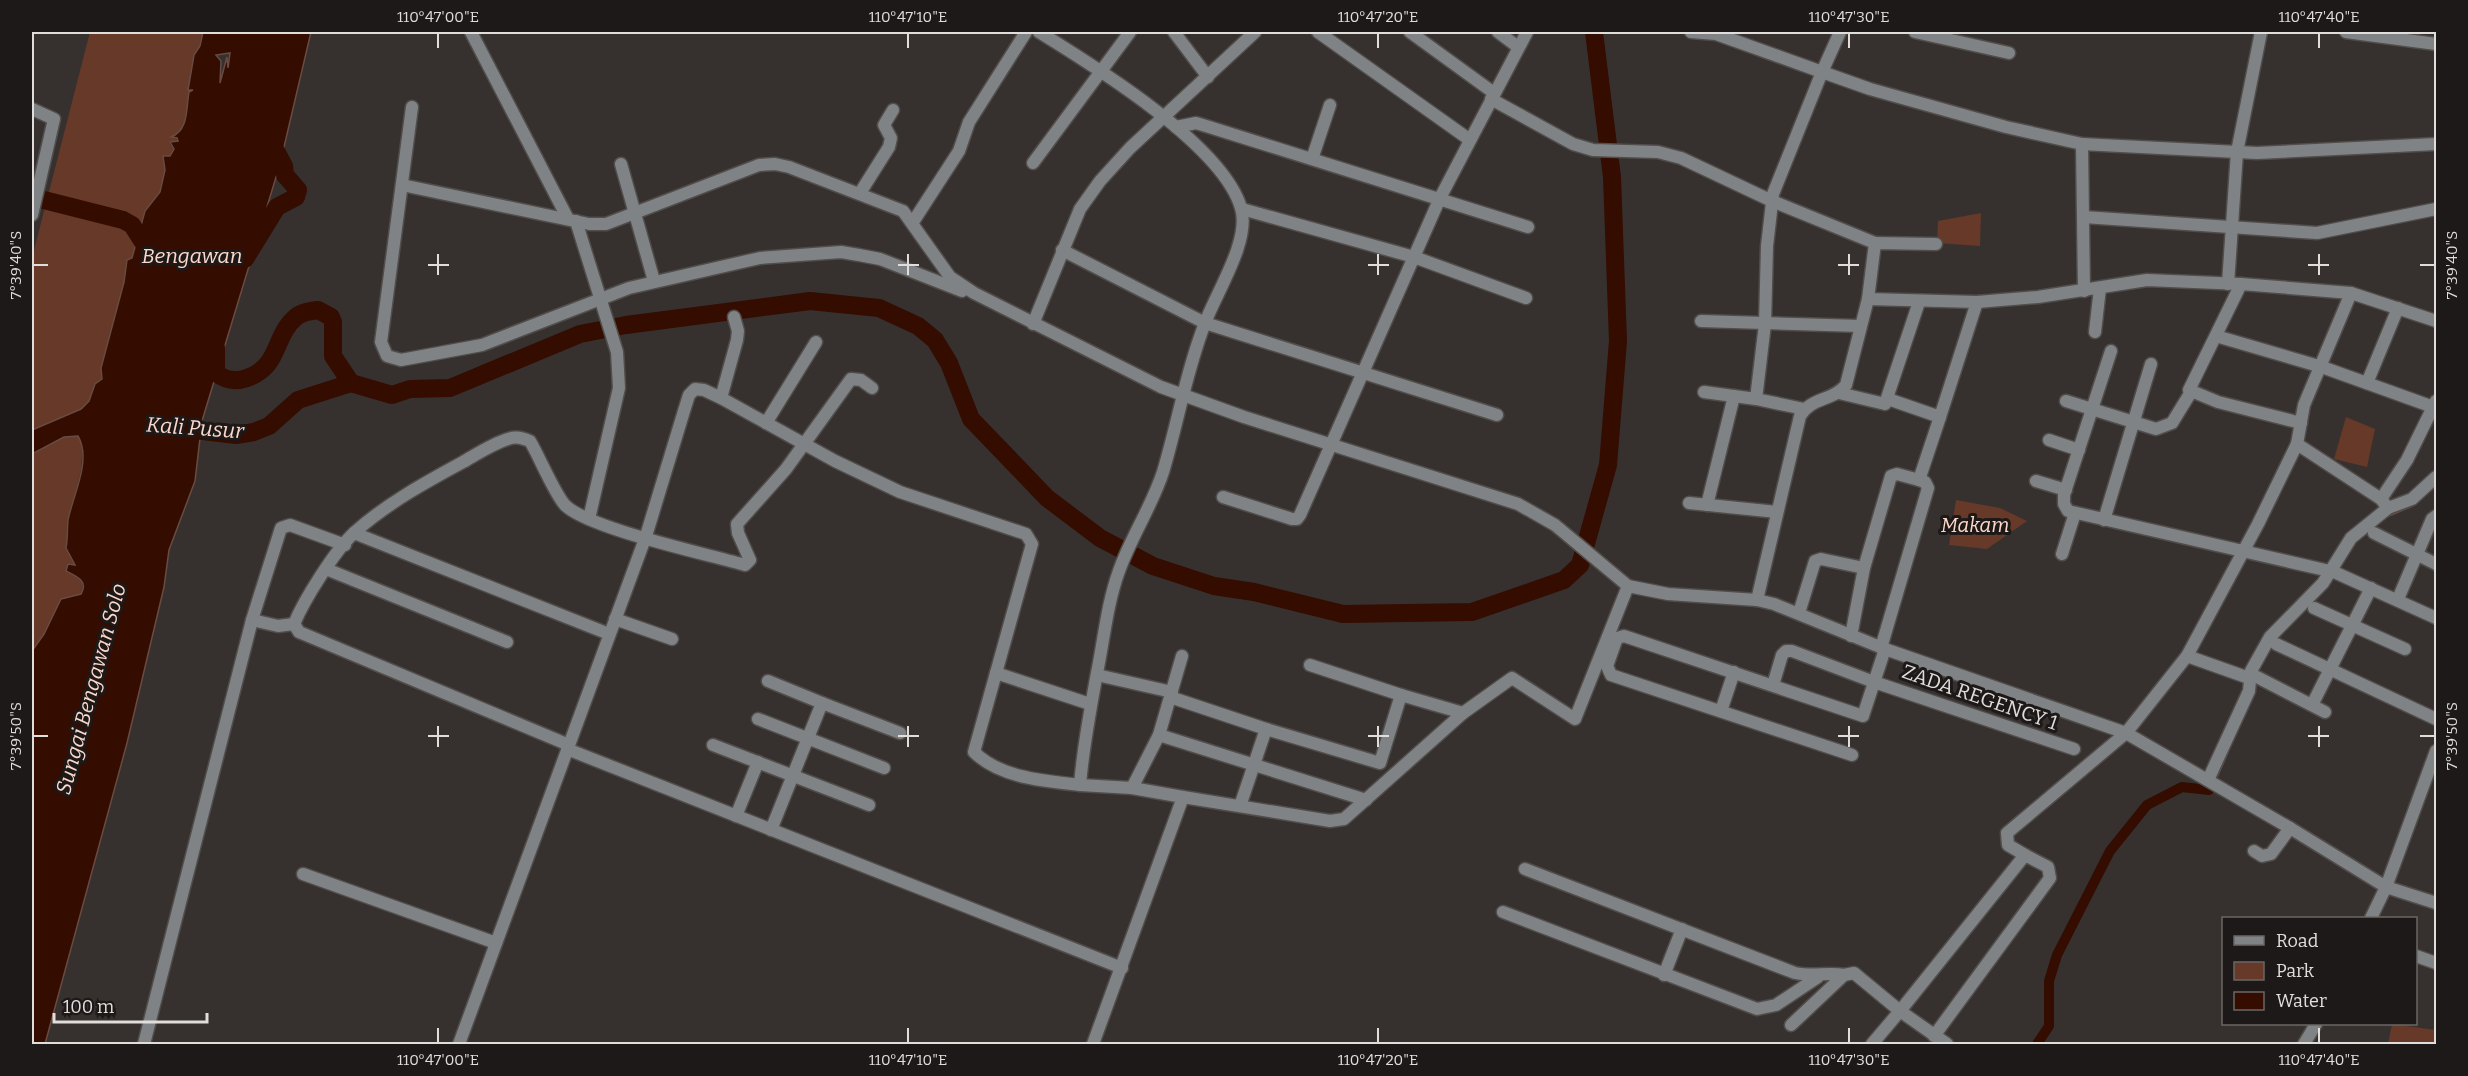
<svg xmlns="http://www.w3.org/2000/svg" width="2468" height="1076" viewBox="0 0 2468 1076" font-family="Bitter,serif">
	<rect width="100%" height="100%" fill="#36312f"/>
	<g fill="#663928">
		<path d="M 90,32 L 203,32 L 200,46 L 194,55 L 189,88 L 193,90 L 189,92 C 186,108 189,128 173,137 L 178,141 L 170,144 L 174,150 L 170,156 L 163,160 L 165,170 L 160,192 L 145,211 L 132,258 L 126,263 L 124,282 L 102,365 L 102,379 L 86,405 L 81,469 L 67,528 L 70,557 L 75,565 L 70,565 L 66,571 L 75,575 L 83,582 L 81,594 L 61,600 L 44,634 L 32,651 L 32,258 Z"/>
		<path d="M 1981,213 L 1980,246 L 1937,243 L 1938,221 Z"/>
		<path d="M 2346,417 L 2375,429 L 2367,467 L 2334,459 Z"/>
		<path d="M 1956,500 L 2000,508 L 2027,521 L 1987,549 L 1949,545 Z"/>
		<path d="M 2392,1024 L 2436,1030 L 2436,1044 L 2388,1044 Z"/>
	</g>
	<path fill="#340c00" stroke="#684b42" stroke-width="1.5" fill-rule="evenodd" d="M 203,32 L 311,32 L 280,164 L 202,421 L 195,481 L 169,550 L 164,587 L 127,743 L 45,1044 L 32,1044 L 32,651 L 44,634 L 61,599 L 81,594 C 89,581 76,576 66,571 L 68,564 L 75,565 L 66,548 C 68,538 67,530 68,520 C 73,495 92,460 78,436 L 64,437 L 32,454 L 32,430 L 81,409 L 89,401 L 95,384 L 102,379 L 101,368 L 124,282 L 127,260 L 132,258 L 145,211 L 160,192 L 165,170 L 163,156 L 170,156 L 174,149 L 170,142 L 178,141 L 177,138 L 171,137 C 189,130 186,108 189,92 L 193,90 L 188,90 L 194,55 L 200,46 ZM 230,53 L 228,68 L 227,57 L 220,83 L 221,61 L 216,55 Z"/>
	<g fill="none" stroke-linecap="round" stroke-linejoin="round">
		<g stroke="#684b42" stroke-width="3">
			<path d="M 2387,516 L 2411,506"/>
			<path d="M 2217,776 L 2227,753"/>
		</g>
		<path stroke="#340c00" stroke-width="10" d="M 2037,1044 L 2049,1026 L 2049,981 L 2057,955 L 2110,851 L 2147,805 L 2182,787 L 2209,790"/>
		<g stroke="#340c00" stroke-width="18">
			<path d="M 32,197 L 123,220 L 132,225 L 150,253"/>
			<path d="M 245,259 L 277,207 L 296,197 L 298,190 L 285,175 L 284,166 L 276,151 L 262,147"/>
			<path d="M 216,348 L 216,373 C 225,380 236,382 247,378 C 281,366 273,336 296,317 C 302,312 310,311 318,310 L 331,317 L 333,322 L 333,356 L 351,383"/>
			<path d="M 351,383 L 392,395 L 410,389 L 450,388 L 580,334 L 626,325 L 810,301 L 879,308 L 918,326 L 935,340 L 949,363 L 971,419 L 1047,498 L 1100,538 L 1153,566 L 1214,586 L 1254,592 L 1343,614 L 1472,612 L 1564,580 L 1580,565 L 1608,465 L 1618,341 L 1612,177 L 1594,32"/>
			<path d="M 178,428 L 236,435 L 254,432 L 269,426 L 298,400 L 351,383"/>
		</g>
		<g stroke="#514d4b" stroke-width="15">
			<g id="minor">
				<path d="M 471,32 L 568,219"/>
				<path d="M 1039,32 C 1094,66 1223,145 1241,208 C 1251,240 1216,293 1205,323 C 1186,372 1178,422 1163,472 C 1152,506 1131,537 1119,571 C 1107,604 1104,639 1097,673 C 1090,711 1083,747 1080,785 L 1132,788 L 1159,735 L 1182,656"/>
				<path d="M 1174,32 L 1208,77"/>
				<path d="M 1318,32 L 1470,140"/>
				<path d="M 1410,32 L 1494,93"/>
				<path d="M 1498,32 L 1518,47"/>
				<path d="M 1691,32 L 1716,34 L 1822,72 L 1773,194 L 1767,246 L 1765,324 L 1756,399 L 1804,409"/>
				<path d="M 1840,32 L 1822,72 L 1870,89 L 2006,127 L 2082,144 L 2257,153 L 2436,144"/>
				<path d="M 1915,32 L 2009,53"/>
				<path d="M 2346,32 L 2436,44"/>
				<path d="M 1491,99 L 1573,144 L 1593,150 L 1658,152 L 1681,158 L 1772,201 L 1875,243"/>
				<path d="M 412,107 L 381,342 L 387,356 L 401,360 L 482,345 L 629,288 L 760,258 L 841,252 L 859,255 L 880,259 L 962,291"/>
				<path d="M 32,109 L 54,119 L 32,215"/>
				<path d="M 1176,127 L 1196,123 L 1206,126 L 1528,227"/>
				<path d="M 2082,144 L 2084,291"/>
				<path d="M 1312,159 L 1330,105"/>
				<path d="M 1033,163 L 1130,32"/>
				<path d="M 621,164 L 654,281"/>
				<path d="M 402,185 L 589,224 L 606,224 L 759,165 L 775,164 L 789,167 L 903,211 L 950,277 L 974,293 L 1161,387 L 1244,417 L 1518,504 L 1555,525 L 1628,586 L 1668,594 L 1757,600 L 1774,604 L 1885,649 L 2126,733 L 2290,828 L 2386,887 L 2436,903"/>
				<path d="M 860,193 L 889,147 L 891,138 L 884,125 L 893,110"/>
				<path d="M 1242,209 L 1414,257 L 1526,298"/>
				<path d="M 2084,217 L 2317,233 L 2436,209"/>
				<path d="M 576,221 L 617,352 L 619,388 L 589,519"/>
				<path d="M 913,222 L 959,151 L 969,122 L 1026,32"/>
				<path d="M 1936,244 L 1875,243 L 1868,299 L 1977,302 L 2038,297 L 2147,280 L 2241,284 L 2351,293 L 2436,321"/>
				<path d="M 1062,250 L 1205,323 L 1497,415"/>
				<path d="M 2228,284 L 2237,152 L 2261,32"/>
				<path d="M 2241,284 L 2189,390 L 2218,402 L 2301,423"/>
				<path d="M 1701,321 L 1860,326"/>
				<path d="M 1033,324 L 1080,209 L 1100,181 L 1130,148 L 1255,32"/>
				<path d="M 2095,332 L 2100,288"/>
				<path d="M 2216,336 L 2322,367 L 2436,408"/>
				<path d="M 2111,351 L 2064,495 L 2064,504 L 2068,511 L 2334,572 L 2436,618"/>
				<path d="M 2367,383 L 2398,308"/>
				<path d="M 1704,392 L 1756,399"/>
				<path d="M 1839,393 L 1885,404 L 1919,302"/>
				<path d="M 721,398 L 737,340 L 738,331 L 734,317"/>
				<path d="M 1888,399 L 1940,417 L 1977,302"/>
				<path d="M 2066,401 L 2156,429 L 2172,423 L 2191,392"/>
				<path d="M 766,423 L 816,342"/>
				<path d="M 2049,440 L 2079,450"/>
				<path d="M 2297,444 L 2304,405 L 2351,293"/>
				<path d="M 2036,481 L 2066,490"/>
				<path d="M 1223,497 L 1292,519 L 1297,519 L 1300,515 L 1440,198 L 1527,32"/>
				<path d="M 2381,499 L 2407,460 L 2436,401"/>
				<path d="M 1689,503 L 1777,512"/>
				<path d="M 1707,505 L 1734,396"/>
				<path d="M 2104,520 L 2151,364"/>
				<path d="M 354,533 L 609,634"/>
				<path d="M 2374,533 L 2436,564"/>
				<path d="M 2062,554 L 2075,513"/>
				<path d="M 326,569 L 507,642"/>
				<path d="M 2398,599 L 2432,519 L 2436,516"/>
				<path d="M 1757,600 L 1800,416 C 1811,397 1833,401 1846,385 L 1868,299"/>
				<path d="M 2314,608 L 2405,649"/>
				<path d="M 1799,613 L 1815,561 L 1821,559 L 1864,568"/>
				<path d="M 615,619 L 672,639"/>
				<path d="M 294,624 L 278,626 L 252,620 L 281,528 L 290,525 L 345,545"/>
				<path d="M 1851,636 L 1864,568 L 1891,476 L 1897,474 L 1919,480 L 1940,417"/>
				<path d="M 2276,644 L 2436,719"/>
				<path d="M 1881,648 L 1928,488 L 1925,482 L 1919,480"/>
				<path d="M 2187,656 L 2249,678"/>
				<path d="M 1310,665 L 1401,695"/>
				<path d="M 996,673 L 1090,704"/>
				<path d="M 1097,675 L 1172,692"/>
				<path d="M 2255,676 L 2325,712"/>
				<path d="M 768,681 L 822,703 L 771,830"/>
				<path d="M 1773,685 L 1782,655 L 1786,651 L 1792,651 L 1874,682 L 2074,749"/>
				<path d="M 1170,697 L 1266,729"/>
				<path d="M 822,703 L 900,733"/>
				<path d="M 2312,705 L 2371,588"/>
				<path d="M 1721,711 L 1734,672"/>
				<path d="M 758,719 L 884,768"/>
				<path d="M 1159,735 L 1366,800"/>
				<path d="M 569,745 L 299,632 L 294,624 C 304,600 335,550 355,532 C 386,504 426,482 463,462 C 477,454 492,444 508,439 C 516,436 522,438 530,441 C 539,456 556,497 566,506 C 591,529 707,554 745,565 L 750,560 L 738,533 L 737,524 L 786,469 L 851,379 L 861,380 L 872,388"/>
				<path d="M 713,745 L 869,805"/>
				<path d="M 567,749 L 1122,968"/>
				<path d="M 1852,755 L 1611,675 L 1607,666 L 1617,638 L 1624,636 L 1863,716 L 1885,649"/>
				<path d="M 2208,780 L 2249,691 L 2251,671 L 2270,637 L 2323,583 L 2351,538 L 2388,508 L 2412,499 L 2436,477"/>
				<path d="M 1183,797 L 1330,821 L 1344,819 L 1463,713"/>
				<path d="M 1240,806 L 1266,729 L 1380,763 L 1401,695 L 1463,713 L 1512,678 L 1575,719 L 1628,586"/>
				<path d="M 736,816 L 758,762"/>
				<path d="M 2254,851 L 2262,856 L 2271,854 L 2290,828"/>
				<path d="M 1525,869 L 1795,973 C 1814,977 1826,972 1844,975"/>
				<path d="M 303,874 L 496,943"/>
				<path d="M 1503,912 L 1757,1009 L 1776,1005 L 1818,977"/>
				<path d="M 2371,918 L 2386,887 L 2436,751"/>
				<path d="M 2416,956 L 2436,963"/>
				<path d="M 1664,975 L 1682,929"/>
				<path d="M 1791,1025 L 1844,975 L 1854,973 L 1900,1011 L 1872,1044"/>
				<path d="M 1934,1036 L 2050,878 L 2048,867 L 2025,855"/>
				<path d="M 144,1044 L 252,620"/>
				<path d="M 459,1044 L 646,536 L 684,411 L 689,395 L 695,389 L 704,390 L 721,398 L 835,461 L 900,492 L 1026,534 L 1032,544 L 974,752 C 1000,778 1045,781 1080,785"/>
				<path d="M 1093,1044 L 1183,797 L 1132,788"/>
				<path d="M 1947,1044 L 1900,1011 L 2025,855 L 2008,845 L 2007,833 L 2126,733 L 2187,656 L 2258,524 L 2297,444 L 2381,499 L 2388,508"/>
				<path d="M 2304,1044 L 2316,1024"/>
			</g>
		</g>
		<use href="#minor" stroke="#808385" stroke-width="12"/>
	</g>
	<path fill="none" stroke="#e0dddb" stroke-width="2" d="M 438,33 L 438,48M 908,33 L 908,48M 1378,33 L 1378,48M 1849,33 L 1849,48M 2319,33 L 2319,48M 438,254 L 438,275M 908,254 L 908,275M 1378,254 L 1378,275M 1849,254 L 1849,275M 2319,254 L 2319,275M 33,265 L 48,265M 428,265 L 449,265M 898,265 L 919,265M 1368,265 L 1389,265M 1838,265 L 1859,265M 2308,265 L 2329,265M 2420,265 L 2435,265M 438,726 L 438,747M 908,726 L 908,747M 1378,726 L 1378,747M 1849,726 L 1849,747M 2319,726 L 2319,747M 33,736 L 48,736M 428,736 L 449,736M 898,736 L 919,736M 1368,736 L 1389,736M 1838,736 L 1859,736M 2308,736 L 2329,736M 2420,736 L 2435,736M 438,1028 L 438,1043M 908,1028 L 908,1043M 1378,1028 L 1378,1043M 1849,1028 L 1849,1043M 2319,1028 L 2319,1043"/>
	<g text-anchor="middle" stroke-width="6" stroke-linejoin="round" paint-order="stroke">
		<g font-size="20" font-style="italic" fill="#fed9ca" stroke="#1c1918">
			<text x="1975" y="532">Makam</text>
		</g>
		<g font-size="20" fill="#e0dddb" stroke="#1c1918">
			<text transform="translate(1980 697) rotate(19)" y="7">ZADA REGENCY 1</text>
		</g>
		<g font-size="21" font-style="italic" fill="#fed8ca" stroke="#1c1918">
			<text x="192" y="263">Bengawan</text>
			<text transform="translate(195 428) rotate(4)" y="7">Kali Pusur</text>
			<text transform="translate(91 689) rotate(-75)" y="7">Sungai Bengawan Solo</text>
		</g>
	</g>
	<rect width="2468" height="1076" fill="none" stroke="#1c1918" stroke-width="66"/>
	<rect x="2222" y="917" width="195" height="108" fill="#1c1918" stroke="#6a6766" stroke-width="1.5"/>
	<rect x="2234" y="936" width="30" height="9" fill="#808385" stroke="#6a6766" stroke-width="1.5"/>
	<text x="2276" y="947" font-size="18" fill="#e0dddb">Road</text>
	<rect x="2234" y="962" width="30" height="18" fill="#663928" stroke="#6a6766" stroke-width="1.5"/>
	<text x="2276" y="977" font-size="18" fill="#e0dddb">Park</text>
	<rect x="2234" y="992" width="30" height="18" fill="#340c00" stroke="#6a6766" stroke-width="1.5"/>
	<text x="2276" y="1007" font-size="18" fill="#e0dddb">Water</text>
	<path d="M54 1013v9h153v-9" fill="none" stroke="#e0dddb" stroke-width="3"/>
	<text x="63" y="1013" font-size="18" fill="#e0dddb" stroke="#1c1918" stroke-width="4.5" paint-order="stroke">100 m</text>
	<rect x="33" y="33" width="2402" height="1010" fill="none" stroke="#e0dddb" stroke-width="2"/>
	<g font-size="15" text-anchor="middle" fill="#e0dddb">
		<text x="438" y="22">110°47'00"E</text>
		<text x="908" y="22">110°47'10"E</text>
		<text x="1378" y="22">110°47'20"E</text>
		<text x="1849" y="22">110°47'30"E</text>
		<text x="2319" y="22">110°47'40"E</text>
		<text transform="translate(16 265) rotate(-90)" y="5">7°39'40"S</text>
		<text transform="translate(2452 265) rotate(-90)" y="5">7°39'40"S</text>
		<text transform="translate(16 736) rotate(-90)" y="5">7°39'50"S</text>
		<text transform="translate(2452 736) rotate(-90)" y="5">7°39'50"S</text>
		<text x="438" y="1065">110°47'00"E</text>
		<text x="908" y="1065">110°47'10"E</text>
		<text x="1378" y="1065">110°47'20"E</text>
		<text x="1849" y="1065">110°47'30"E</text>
		<text x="2319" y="1065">110°47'40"E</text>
	</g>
</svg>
